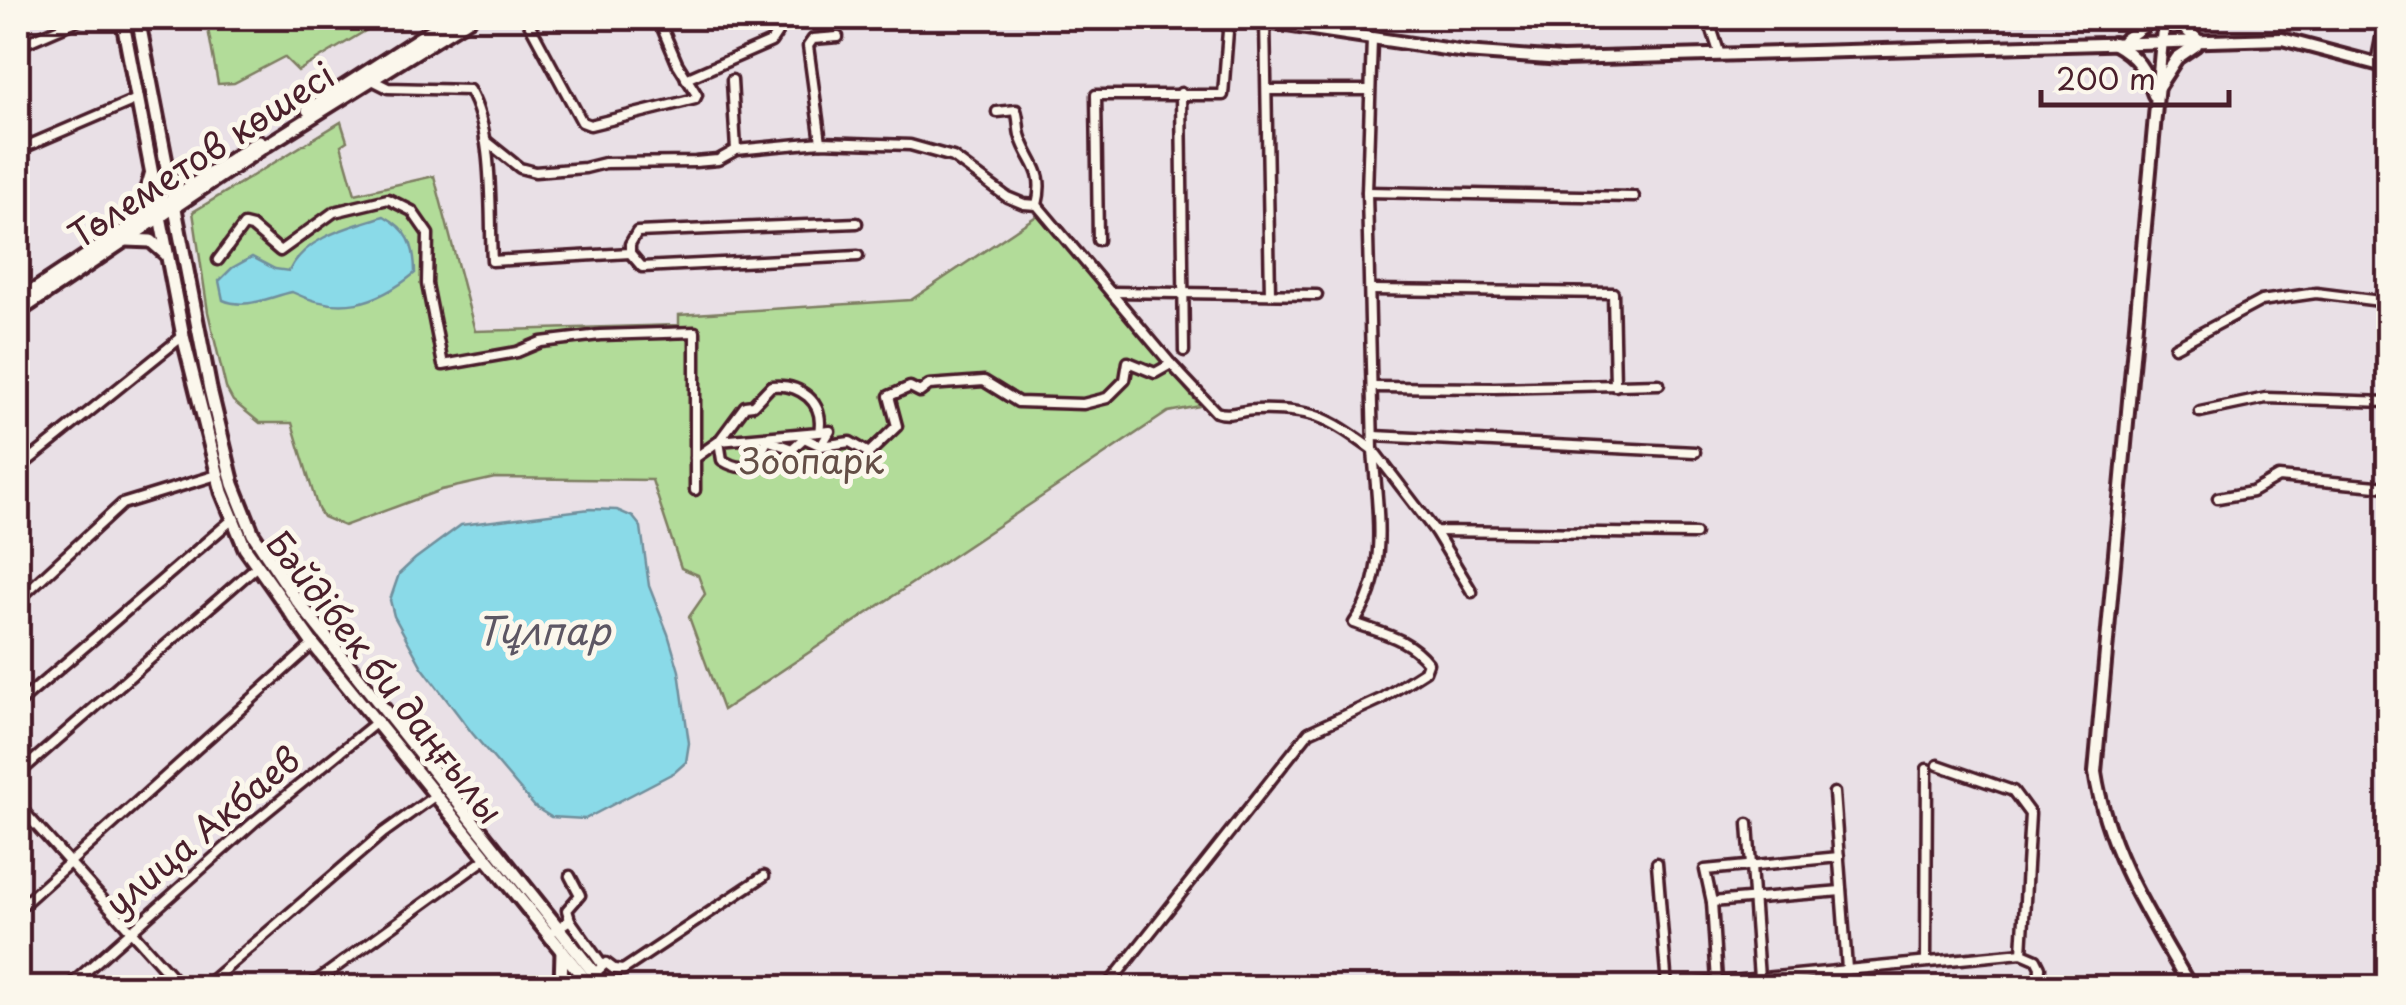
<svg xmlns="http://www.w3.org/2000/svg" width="2406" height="1005" viewBox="0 0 2406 1005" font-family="'Playpen Sans',sans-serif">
	<rect width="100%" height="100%" fill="#e9e0e6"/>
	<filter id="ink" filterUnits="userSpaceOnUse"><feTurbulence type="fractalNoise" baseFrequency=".01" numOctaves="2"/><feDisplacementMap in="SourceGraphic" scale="20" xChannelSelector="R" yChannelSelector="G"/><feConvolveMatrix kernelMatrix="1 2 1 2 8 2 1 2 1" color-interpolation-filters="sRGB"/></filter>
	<g filter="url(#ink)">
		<g fill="#b2dc99" stroke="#7e7e62" stroke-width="2.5">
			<path d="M 206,18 L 387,18 L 298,71 L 284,57 L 234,83 L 218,84 Z"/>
			<path d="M 341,122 L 347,141 L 341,145 L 355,194 L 434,176 L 475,331 L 679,325 L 679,315 L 911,300 L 1038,215 L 1200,406 L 1168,412 L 723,710 L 689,617 L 705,594 L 698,575 L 681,568 L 652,480 L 495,478 L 441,490 L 344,526 L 323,517 L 318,509 L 292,423 L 260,423 L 233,401 L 226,388 L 208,312 L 193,212 Z"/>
		</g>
		<g fill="#8adae8" stroke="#708f9c" stroke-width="2.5">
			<path d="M 384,216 C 408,229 415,245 415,273 C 376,305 339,315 292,292 C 269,297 246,310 223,300 L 219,281 L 232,268 L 252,257 L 275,269 L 289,271 C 306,236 350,227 384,216 Z"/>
			<path d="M 590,509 L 617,510 L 633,517 L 641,527 L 649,586 L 668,634 L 679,671 L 689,743 L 686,762 L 675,772 L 585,819 L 551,817 L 535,807 L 472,733 L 422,667 L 394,616 L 390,600 L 399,574 L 415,559 L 461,525 Z"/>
		</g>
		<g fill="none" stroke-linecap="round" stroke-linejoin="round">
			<g stroke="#4a1f2b" stroke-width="15">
				<g id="street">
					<path d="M 526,18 L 582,122 L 590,125 L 695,99 L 697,95 L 677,63 L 658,18"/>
					<path d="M 1708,18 L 1720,55"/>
					<path d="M 1265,21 L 1270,294"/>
					<path d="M 1372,39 L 1367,192 L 1373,450 L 1435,531 L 1695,534"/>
					<path d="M 18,46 L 83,18"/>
					<path d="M 2376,64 L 2385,18"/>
					<path d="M 370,79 L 388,88 L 469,90 C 495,135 489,209 492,261 L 630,253"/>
					<path d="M 686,79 L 771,42 L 777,33 L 770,18"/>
					<path d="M 732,80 L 736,150"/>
					<path d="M 1267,90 L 1369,90"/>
					<path d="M 1181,93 L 1184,351"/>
					<path d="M 997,112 L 1016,110 C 1019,119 1018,126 1020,135 C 1029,165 1046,168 1037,205"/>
					<path d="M 485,140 L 520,168 L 535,172 L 585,168 L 605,163 L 695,162 L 718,160 L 736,150 L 821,142 L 910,145 L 953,157 L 1007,197 L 1024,204 L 1037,205 L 1171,364 L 1216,412 C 1230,417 1241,410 1255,410 C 1312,408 1328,417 1373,450 C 1377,507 1390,573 1354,623 C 1384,634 1408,638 1428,663 L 1425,671 L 1381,699 L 1309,732 L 1106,988"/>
					<path d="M 821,142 L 808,46 L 813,39 L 838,37"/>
					<path d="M 18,150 L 137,99"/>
					<path d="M 1367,192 L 1634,197"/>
					<path d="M 857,223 L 637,232 L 630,244 L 630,253 L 642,267 L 858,256"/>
					<path d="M 1098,240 L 1096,95 L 1223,95 L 1228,31 L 1234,18"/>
					<path d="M 218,260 L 244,225 L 252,227 L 280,251 L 334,212 L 388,199 L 412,211 L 428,234 L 427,284 L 443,365 L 517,352 L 541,342 L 600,335 L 695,332 L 695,490"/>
					<path d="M 1371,290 L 1613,293 L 1615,386"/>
					<path d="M 1111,292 L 1317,295"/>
					<path d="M 2175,347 L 2261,301 L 2316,293 L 2388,302"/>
					<path d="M 1372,387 L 1495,388 L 1659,384"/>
					<path d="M 2200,412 L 2266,398 L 2388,402"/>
					<path d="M 1374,436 L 1695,452"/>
					<path d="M 821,446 L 850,442 L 869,453 L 897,426 L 889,396 L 910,387 L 920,392 L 929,385 L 984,381 L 1018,402 L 1083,404 L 1107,398 L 1125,380 L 1128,362 L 1155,373 L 1171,364"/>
					<path d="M 695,458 L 719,441 L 830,431 L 821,446 L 804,438 L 792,449 L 767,440 C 758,465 746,475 722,460 L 719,441 L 745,406 L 753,405 L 771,386 C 800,383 825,402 819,432"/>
					<path d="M 18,469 L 183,336"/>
					<path d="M 2218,498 L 2252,492 L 2278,477 L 2388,487"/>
					<path d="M 1435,531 L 1472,592"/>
					<path d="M 18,600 L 122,504 L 217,475"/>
					<path d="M 18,704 L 233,519"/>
					<path d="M 1938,765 L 2013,791 L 2030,814 L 2022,953"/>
					<path d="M 18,774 L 257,566"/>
					<path d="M 1834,793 L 1847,969"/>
					<path d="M 18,805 L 182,988"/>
					<path d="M 1748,824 L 1759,978"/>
					<path d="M 1657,863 L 1667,987"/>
					<path d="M 1712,902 L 1841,891"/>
					<path d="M 18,909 L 313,644"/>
					<path d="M 570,920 L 602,965"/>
					<path d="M 555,930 L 570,920 L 567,910 L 580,895 L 570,876"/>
					<path d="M 1926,961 L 1927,769"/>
					<path d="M 595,973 L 606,963 L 614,969 L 623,970 L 764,876"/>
					<path d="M 1717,982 L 1712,902 L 1705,870 L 1839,857"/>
					<path d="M 67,988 L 254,822 L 378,721"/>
					<path d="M 203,988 L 383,833 L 436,795"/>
					<path d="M 307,988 L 488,857"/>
					<path d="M 1661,988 L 2022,953 L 2036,959 L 2040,967 L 2039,988"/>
				</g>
			</g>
			<g stroke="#4a1f2b" stroke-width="18">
				<g id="secondary">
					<path d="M 1239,18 L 1465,52 L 1562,59 L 2282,39 L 2388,67"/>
					<path d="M 2164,18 L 2095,772 C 2107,852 2151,918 2191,988"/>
					<path d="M 2173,18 L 2199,41"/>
					<path d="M 2124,40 L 2155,18"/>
					<path d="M 2113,43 C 2137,56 2145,69 2154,95"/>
					<path d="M 2158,87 L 2177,58 L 2196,45"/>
				</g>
			</g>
			<g stroke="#4a1f2b" stroke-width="19">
				<g id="primary">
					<path d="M 122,18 L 183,336 L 222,492 L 245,548 L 313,644 L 592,988"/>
					<path d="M 138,18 L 210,389 L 233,484 L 253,534 L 296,599 L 606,988"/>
					<path d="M 308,110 L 451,18"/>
					<path d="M 138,220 L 151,175"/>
					<path d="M 127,240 L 151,241 L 167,255"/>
					<path d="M 18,301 L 259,141"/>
					<path d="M 18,312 L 265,146 L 470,18"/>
					<path d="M 562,951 L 561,985 L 591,987"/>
				</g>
			</g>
			<use href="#street" stroke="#fbf7ec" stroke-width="8"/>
			<use href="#secondary" stroke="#fbf7ec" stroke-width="10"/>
			<use href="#primary" stroke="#fbf7ec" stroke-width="11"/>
		</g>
	</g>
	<g text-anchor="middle" stroke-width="10" stroke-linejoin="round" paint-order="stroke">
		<g font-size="35" fill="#4a1f2b" stroke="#fbf7ec">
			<text transform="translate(202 156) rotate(-33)" y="12">Төлеметов көшесі</text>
			<text transform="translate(384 678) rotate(52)" y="12">Бәйдібек би даңғылы</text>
			<text transform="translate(203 832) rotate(-40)" y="12">улица Акбаев</text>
		</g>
		<g font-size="35" fill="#644e46" stroke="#fbf7ec">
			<text x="812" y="474">Зоопарк</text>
		</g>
		<g font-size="38" font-style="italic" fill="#5d5764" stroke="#fbf7ec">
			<text x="543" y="645">Тұлпар</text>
		</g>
	</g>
	<rect width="2406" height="1005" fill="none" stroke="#fbf7ec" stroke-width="60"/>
	<rect x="30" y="30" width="2346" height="945" fill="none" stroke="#4a1f2b" stroke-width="4" filter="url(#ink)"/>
	<path d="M2041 90v15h188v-15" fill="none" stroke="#4a1f2b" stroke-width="5"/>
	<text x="2056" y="90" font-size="30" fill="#4a1f2b" stroke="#fbf7ec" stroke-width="8" paint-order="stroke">200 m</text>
</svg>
